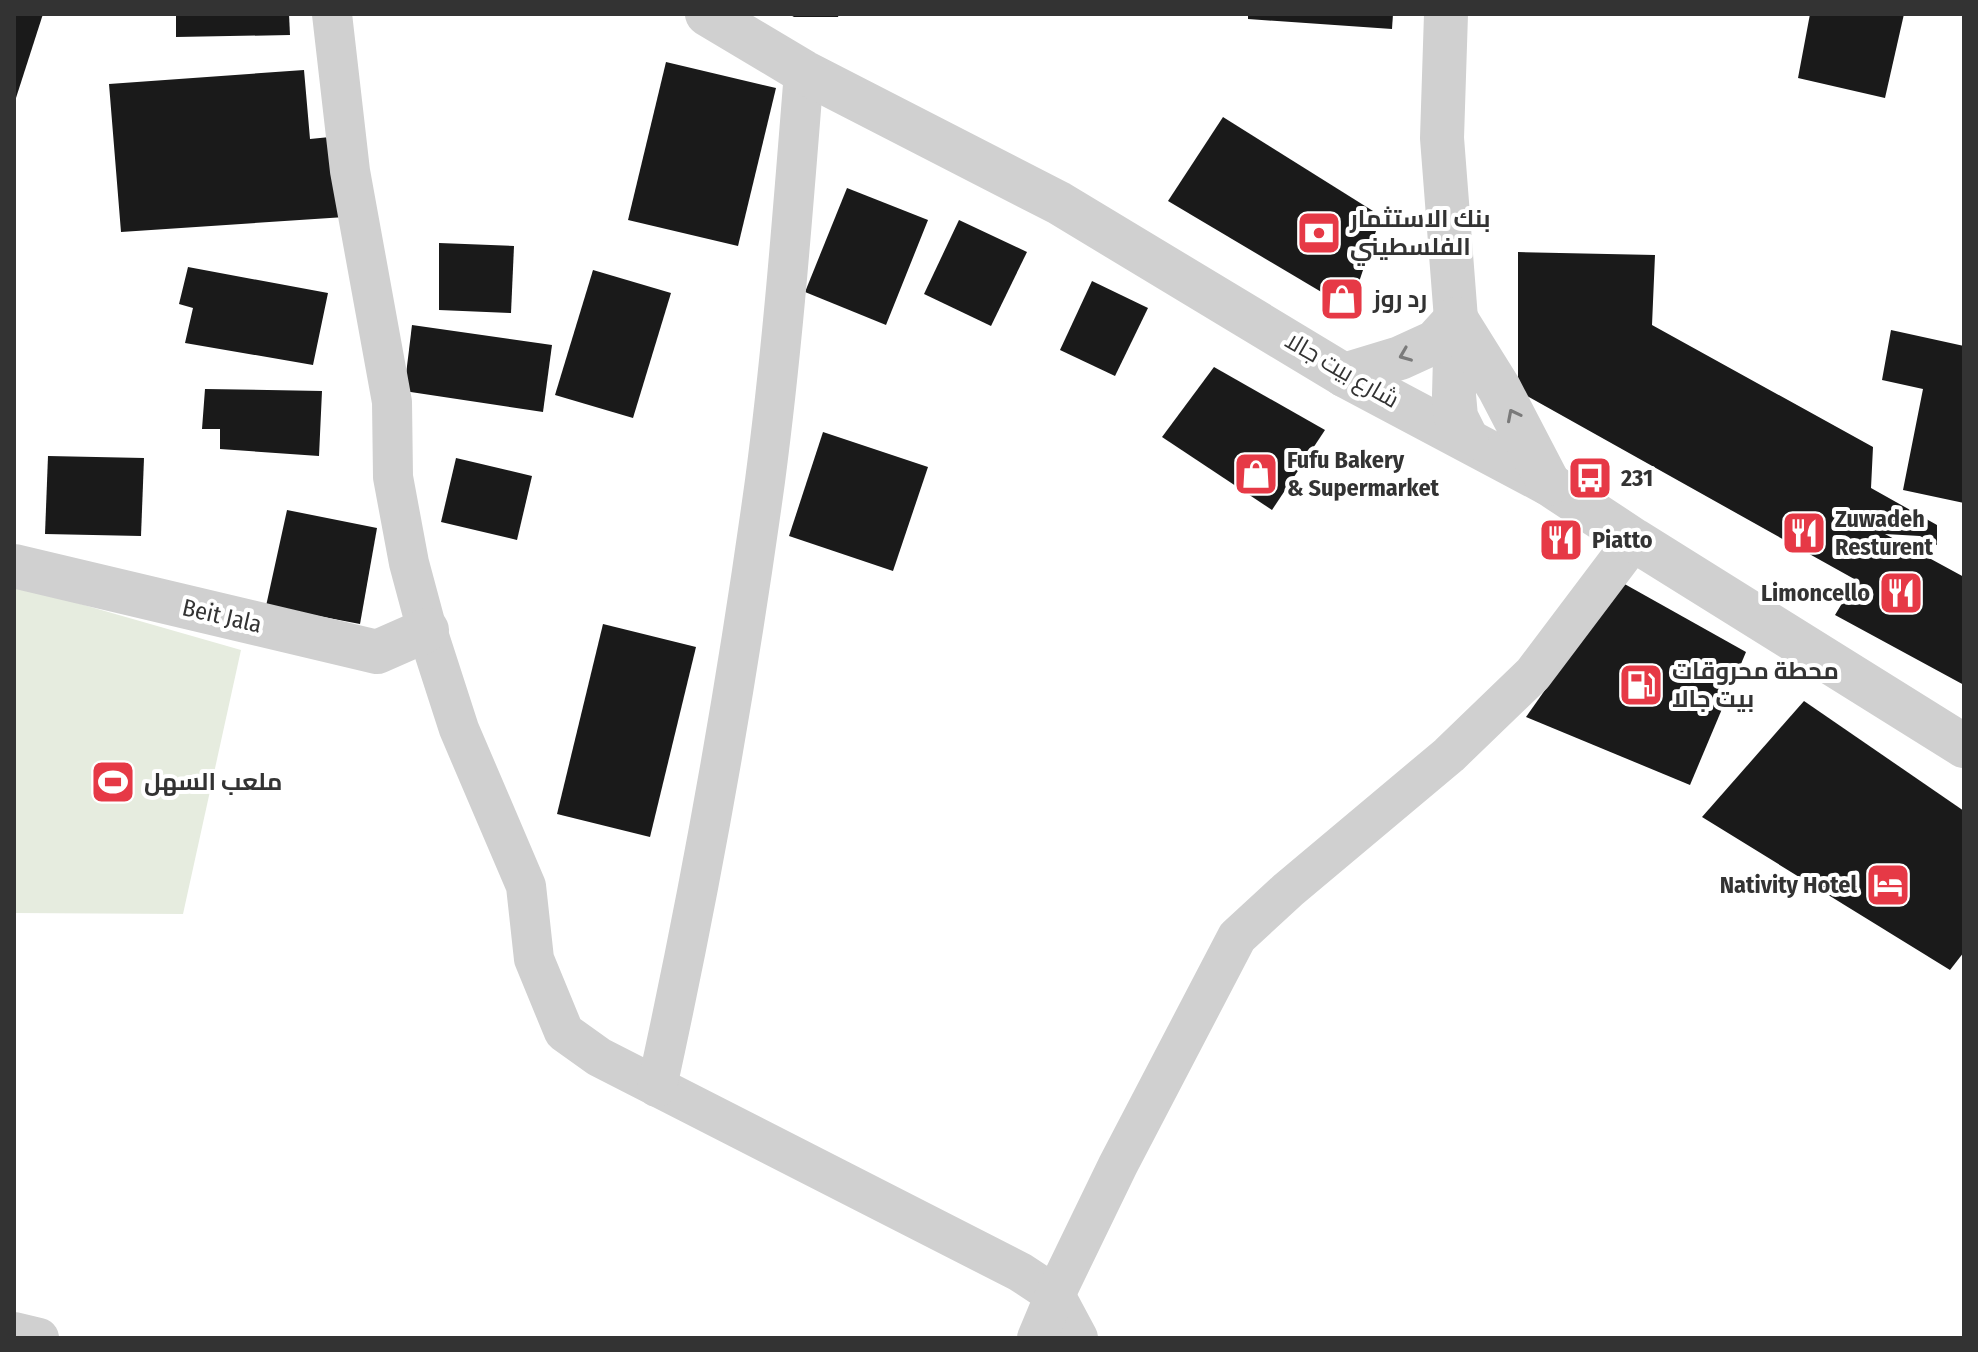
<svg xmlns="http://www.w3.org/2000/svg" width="1978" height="1352" viewBox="0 0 1978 1352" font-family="'Fira Sans Condensed',Cairo,sans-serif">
	<rect width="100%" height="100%" fill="#fff"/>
	<path fill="#e6ecdf" d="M 14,585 L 241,650 L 183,914 L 14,913 Z"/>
	<g fill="#1a1a1a">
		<path d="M 14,14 L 43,14 L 15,101 L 14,101 Z"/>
		<path d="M 176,14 L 289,14 L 290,35 L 176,37 Z"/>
		<path d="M 789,14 L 839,14 L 838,17 L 794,17 Z"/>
		<path d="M 1248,14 L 1393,14 L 1392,29 L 1248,19 Z"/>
		<path d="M 1810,14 L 1904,14 L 1885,98 L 1798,78 Z"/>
		<path d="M 666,62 L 776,88 L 738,246 L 628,220 Z"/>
		<path d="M 304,70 L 310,139 L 340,136 L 345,217 L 121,232 L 109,84 Z"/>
		<path d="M 1223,117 L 1381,216 L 1350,309 L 1168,201 Z"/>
		<path d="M 847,188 L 928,220 L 886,325 L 805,292 Z"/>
		<path d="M 959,220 L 1027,252 L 991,326 L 924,294 Z"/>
		<path d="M 439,243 L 514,246 L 511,313 L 439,310 Z"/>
		<path d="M 1518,252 L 1655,255 L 1652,325 L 1873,447 L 1871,488 L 1937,525 L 1937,545 L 1920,536 L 1885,534 L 1964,577 L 1964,685 L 1835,615 L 1856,580 L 1518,391 Z"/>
		<path d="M 188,267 L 328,293 L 313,365 L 185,343 L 193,308 L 179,304 Z"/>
		<path d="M 593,270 L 671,293 L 633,418 L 555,395 Z"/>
		<path d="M 1092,281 L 1148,308 L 1115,376 L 1060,350 Z"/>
		<path d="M 412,325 L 552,345 L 543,412 L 404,391 Z"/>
		<path d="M 1891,330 L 1964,346 L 1964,503 L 1903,490 L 1923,389 L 1882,380 Z"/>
		<path d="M 1214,367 L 1325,430 L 1272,510 L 1162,437 Z"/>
		<path d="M 205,389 L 322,391 L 319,456 L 220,449 L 220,429 L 202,429 Z"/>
		<path d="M 823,432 L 928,467 L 893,571 L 789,536 Z"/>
		<path d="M 48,456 L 144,458 L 141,536 L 45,534 Z"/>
		<path d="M 456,458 L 532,476 L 517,540 L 441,522 Z"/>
		<path d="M 287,510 L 377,528 L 360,624 L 266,606 Z"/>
		<path d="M 1621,582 L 1746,652 L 1690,785 L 1526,717 Z"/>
		<path d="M 603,624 L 696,647 L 650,837 L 557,814 Z"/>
		<path d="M 1804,701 L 1964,811 L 1964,952 L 1950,970 L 1702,817 Z"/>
	</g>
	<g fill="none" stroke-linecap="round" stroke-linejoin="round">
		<g stroke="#d0d0d0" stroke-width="40">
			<path d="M 332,14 L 350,171 L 392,402 L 393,477 L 409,563 L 427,630 L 459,729 L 526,886 L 534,959 L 564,1032 L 599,1057 L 1020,1272 L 1055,1295 L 1078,1338"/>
			<path d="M 657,1087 C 701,886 737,684 765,481 C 783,345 793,209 804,72"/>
			<path d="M 14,1332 L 39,1338"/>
			<path d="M 1037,1338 L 1055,1295 L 1118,1165 L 1237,937 L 1288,890 L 1449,755 L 1533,674 L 1634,540"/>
		</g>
		<g stroke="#d0d0d0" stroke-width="44">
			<path d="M 707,14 L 804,72 L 1059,203 L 1344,375 L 1549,484 L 1634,540 L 1964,746"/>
			<path d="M 1446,14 L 1442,138 L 1456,319 L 1454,395 L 1456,417 L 1467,439"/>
			<path d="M 1344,375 L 1400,358 L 1435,342 L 1456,319 L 1499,388 L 1549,484"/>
			<path d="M 14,566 L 377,652 L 427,630"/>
		</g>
	</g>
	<defs><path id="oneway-chevron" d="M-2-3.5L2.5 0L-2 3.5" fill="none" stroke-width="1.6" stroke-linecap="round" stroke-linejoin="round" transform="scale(2)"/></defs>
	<g stroke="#7a7a7a">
		<use href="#oneway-chevron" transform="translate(1405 355) rotate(158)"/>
		<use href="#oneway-chevron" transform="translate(1513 415) rotate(-117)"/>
	</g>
	<defs>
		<g id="bank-square" transform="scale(2.3)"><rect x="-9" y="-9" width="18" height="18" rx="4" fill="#e63946" stroke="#fff"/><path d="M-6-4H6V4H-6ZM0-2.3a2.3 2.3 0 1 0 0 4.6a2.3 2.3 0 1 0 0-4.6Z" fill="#fff"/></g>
		<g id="shop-square" transform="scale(2.3)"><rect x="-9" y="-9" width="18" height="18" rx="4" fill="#e63946" stroke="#fff"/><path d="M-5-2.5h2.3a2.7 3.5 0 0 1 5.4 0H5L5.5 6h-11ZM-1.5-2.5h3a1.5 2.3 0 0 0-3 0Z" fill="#fff"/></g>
		<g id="bus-square" transform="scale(2.3)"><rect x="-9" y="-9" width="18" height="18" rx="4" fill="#e63946" stroke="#fff"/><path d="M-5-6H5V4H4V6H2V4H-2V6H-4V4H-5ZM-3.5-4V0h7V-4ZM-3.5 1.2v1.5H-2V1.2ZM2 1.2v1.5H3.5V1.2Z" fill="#fff"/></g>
		<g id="restaurant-square" transform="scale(2.3)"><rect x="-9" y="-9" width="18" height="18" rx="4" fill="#e63946" stroke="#fff"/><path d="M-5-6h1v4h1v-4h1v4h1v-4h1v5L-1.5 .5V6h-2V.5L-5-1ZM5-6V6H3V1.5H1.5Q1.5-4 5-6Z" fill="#fff"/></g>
		<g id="fuel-square" transform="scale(2.3)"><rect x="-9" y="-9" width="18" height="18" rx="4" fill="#e63946" stroke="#fff"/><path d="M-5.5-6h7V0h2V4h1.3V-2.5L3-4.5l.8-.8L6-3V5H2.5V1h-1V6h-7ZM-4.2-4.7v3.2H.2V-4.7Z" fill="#fff"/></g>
		<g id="stadium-square" transform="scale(2.3)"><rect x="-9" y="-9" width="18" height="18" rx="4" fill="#e63946" stroke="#fff"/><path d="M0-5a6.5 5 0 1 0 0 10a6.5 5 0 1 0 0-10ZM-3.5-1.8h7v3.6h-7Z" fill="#fff"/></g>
		<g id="hotel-square" transform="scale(2.3)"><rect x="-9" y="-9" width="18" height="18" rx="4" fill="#e63946" stroke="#fff"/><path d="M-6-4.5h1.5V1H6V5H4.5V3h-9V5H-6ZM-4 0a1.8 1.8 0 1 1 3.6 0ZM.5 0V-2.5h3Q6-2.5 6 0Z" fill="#fff"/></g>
	</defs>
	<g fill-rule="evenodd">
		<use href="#bank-square" x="1319" y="233"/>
		<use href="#shop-square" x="1342" y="299"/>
		<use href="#shop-square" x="1256" y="474"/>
		<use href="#bus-square" x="1590" y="478"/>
		<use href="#restaurant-square" x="1804" y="533"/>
		<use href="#restaurant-square" x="1561" y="540"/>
		<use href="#restaurant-square" x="1901" y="593"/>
		<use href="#fuel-square" x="1641" y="685"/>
		<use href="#stadium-square" x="113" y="782"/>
		<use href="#hotel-square" x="1888" y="885"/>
	</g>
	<g text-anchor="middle" stroke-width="8" stroke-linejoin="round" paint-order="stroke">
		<g font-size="24" font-weight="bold" fill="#333" stroke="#fff" text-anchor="start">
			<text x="1350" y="227">بنك الاستثمار<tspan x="1350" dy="28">الفلسطيني</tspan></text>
			<text x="1373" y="307">رد روز</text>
			<text x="1287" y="468">Fufu Bakery<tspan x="1287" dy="28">&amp; Supermarket</tspan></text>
			<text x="1621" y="486">231</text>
			<text x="1835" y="527">Zuwadeh<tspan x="1835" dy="28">Resturent</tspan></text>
			<text x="1592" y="548">Piatto</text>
			<text x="1870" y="601" text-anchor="end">Limoncello</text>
			<text x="1672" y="679">محطة محروقات<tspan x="1672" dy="28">بيت جالا</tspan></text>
			<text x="144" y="790">ملعب السهل</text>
			<text x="1857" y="893" text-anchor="end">Nativity Hotel</text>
		</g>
		<g font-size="24" fill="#333" stroke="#fff">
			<text transform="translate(1342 370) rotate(30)" y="8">شارع بيت جالا</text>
			<text transform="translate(222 616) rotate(13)" y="8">Beit Jala</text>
		</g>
	</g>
	<rect width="1978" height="1352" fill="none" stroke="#333333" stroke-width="32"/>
</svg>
